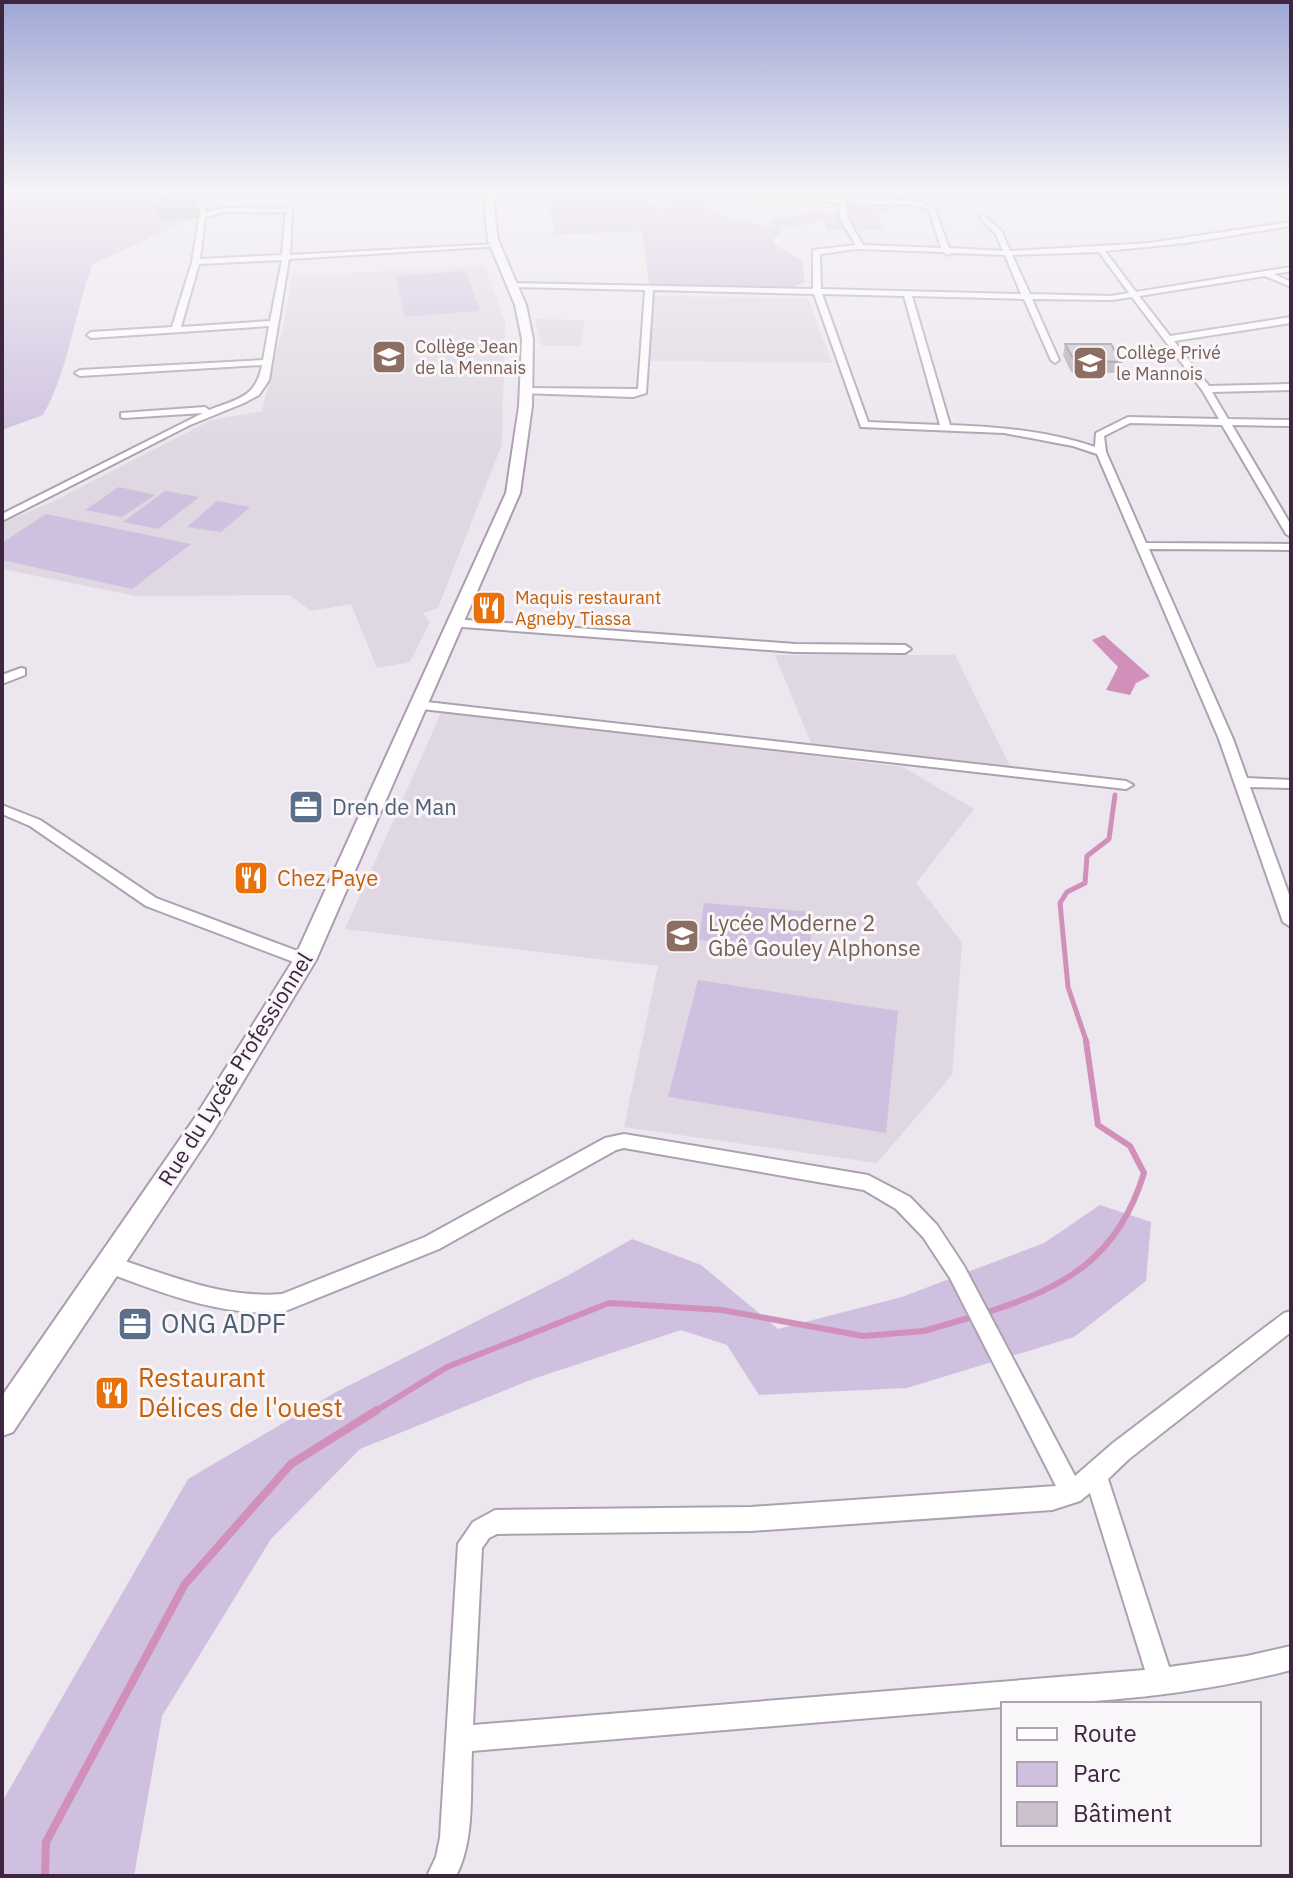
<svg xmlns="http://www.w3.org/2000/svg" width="1293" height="1878" viewBox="0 0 1293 1878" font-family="'IBM Plex Sans',sans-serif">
	<rect width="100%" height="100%" fill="#ece6ee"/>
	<g fill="#dfd7e2">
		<path d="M 485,266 L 505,322 L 502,444 L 438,608 L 423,613 L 430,622 L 410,662 L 377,668 L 351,604 L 311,611 L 290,595 L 136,596 L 2,569 L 2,523 L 54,501 L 211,420 L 262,411 L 284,323 L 292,276 Z"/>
		<path d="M 654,296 L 808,298 L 832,363 L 648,361 Z"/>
		<path d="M 535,319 L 585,320 L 581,346 L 542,346 Z"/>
		<path d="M 775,655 L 955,655 L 1010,766 L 811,743 Z"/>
		<path d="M 442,711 L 903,767 L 974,809 L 916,883 L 962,943 L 952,1075 L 877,1163 L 624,1127 L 658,966 L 345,929 Z"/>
	</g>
	<g fill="#cec0de">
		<path d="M 2,192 L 132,192 L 191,219 L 93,264 C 74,313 69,370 43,415 L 2,430 Z"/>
		<path d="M 142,192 L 241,192 L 193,202 Z"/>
		<path d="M 549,192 L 632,192 L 660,210 L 670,205 L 669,201 L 653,192 L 681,192 L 706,201 L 704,207 L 735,220 L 776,228 L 770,220 L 810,213 L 835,214 L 844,192 L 920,192 L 923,202 L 878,212 L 884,230 L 827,230 L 825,220 L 780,229 L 783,232 L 773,239 L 775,245 L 802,261 L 805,282 L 789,289 L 649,284 L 642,231 L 553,235 L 553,221 L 545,200 Z"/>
		<path d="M 466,271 L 480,311 L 405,317 L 396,276 Z"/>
		<path d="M 119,487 L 155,495 L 122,517 L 85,510 Z"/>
		<path d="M 165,491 L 199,497 L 158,529 L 123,522 Z"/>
		<path d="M 217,501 L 250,507 L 221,532 L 187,527 Z"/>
		<path d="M 46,514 L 191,544 L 132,589 L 2,560 L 2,543 Z"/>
		<path d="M 704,903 L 812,912 L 810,950 L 699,940 Z"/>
		<path d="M 698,980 L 898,1011 L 886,1133 L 668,1097 Z"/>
		<path d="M 1100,1205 L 1151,1222 L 1146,1281 L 1074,1337 L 907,1388 L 759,1395 L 727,1345 L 681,1330 L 533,1379 L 360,1449 L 271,1539 L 162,1716 L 134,1876 L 2,1876 L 2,1802 L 188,1479 L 336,1392 L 567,1276 L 632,1239 L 701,1265 L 778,1329 L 902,1297 L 1044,1243 Z"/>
	</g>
	<path fill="#d090b9" d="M 1104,635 L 1150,676 L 1136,683 L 1130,695 L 1106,690 L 1118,667 L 1092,640 Z"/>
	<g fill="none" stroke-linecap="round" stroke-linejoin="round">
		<path stroke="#d090b9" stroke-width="5" d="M 1087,1043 L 1068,987 L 1060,903 L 1067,892 L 1085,883 L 1087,856 L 1109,839 L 1115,795"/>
		<g stroke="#d090b9" stroke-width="6">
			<path d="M 985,1313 C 1066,1287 1118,1258 1144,1173 L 1130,1146 L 1098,1125 L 1086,1041"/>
			<path d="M 374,1412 L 447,1367 L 609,1303 L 722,1310 L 863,1336 L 924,1331 L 975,1316"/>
		</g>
		<path stroke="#d090b9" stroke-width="8" d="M 45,1876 L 46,1842 L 185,1584 L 291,1464 L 377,1410"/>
		<g stroke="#ada1af" stroke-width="4">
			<g id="minor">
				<path d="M 118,192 L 128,192 L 183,205 L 180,207 Z"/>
				<path d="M 754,192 L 911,201 L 934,207 L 949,248 L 1003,251 L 995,233 L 980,218 L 984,216 L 1001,230 L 1010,251 L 1149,243 L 1291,222 L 1291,226 L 1185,243 L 1105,251 L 1136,292 L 1291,267 L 1291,271 L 1274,274 L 1291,282 L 1291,287 L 1265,276 L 1139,296 L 1170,336 L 1291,317 L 1291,323 L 1174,341 L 1209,386 L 1291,384 L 1291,390 L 1212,392 L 1228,419 L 1291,420 L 1291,426 L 1232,425 L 1291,525 L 1291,537 L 1286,534 L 1222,425 L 1130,423 L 1104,436 L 1106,452 L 1146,543 L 1291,544 L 1291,550 L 1149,549 L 1233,739 L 1247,778 L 1291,780 L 1291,788 L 1250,787 L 1291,900 L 1291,927 L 1283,922 L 1219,739 L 1097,454 L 1073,446 L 1004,433 L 861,427 L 814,294 L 653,290 L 646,393 L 633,397 L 522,393 L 522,389 L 525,388 L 638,389 L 645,290 L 515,287 L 512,283 L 813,289 L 813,250 L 856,245 L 840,219 L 839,203 ZM 846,203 L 911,205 L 929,209 L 941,248 L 863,245 L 848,219 ZM 856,249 L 943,252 L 947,255 L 951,253 L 1005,255 L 1021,294 L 821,289 L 820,254 ZM 1099,252 L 1129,293 L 1111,296 L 1030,294 L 1012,255 ZM 822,294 L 904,296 L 940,425 L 868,422 ZM 912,296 L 1024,299 L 1051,360 L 1055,363 L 1059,360 L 1032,299 L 1111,300 L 1132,297 L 1202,390 L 1219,419 L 1128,417 L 1096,433 L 1095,447 C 1048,431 999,427 950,425 Z"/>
				<path d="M 201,206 L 205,206 L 206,212 L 224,208 L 292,209 L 290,255 L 497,244 L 501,246 L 289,259 L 269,380 L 259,395 L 244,403 L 190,425 L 2,521 L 2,514 L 203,413 L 124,418 L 121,417 L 121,413 L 205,407 L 209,410 C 237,399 256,398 262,365 L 80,376 L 75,373 L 80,370 L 263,360 L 269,326 L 91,338 L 87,335 L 91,332 L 172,327 L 192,262 ZM 224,212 L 286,212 L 282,255 L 200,259 L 205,217 ZM 282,260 L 270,321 L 181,327 L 199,264 Z"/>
				<path d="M 453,619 L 795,644 L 905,645 L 911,649 L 905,653 L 795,652 L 449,626 L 447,623 Z"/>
				<path d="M 21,668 L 25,669 L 25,675 L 2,684 L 2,675 Z"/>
				<path d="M 418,701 L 1126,781 L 1133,785 L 1126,789 L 413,708 L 411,705 Z"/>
				<path d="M 2,805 L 40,820 L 156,898 L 311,956 L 313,960 L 311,964 L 299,964 L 146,906 L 30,826 L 2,814 Z"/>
				<path d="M 624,1134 L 868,1175 L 910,1197 L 937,1225 L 964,1266 L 1075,1476 L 1113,1443 L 1284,1313 L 1291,1311 L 1291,1332 L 1129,1459 L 1108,1479 L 1169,1667 L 1247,1656 L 1291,1646 L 1291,1670 C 1198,1694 1099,1704 1003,1704 L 1003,1707 L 472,1751 C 470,1791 475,1840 456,1876 L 427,1876 L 436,1857 L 440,1838 L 458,1544 L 473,1522 L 495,1510 L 751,1507 L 1056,1486 L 950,1278 L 923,1237 L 896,1209 L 864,1190 L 624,1148 L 616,1150 L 439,1249 L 283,1312 C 221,1317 160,1292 103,1271 L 100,1265 L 103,1259 L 110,1256 C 166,1274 222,1299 282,1294 L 425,1237 L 605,1138 ZM 1090,1493 L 1145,1670 L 473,1725 L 482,1548 L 489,1538 L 497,1534 L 751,1531 L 1052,1510 L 1080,1501 Z"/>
			</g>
		</g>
		<g stroke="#ae9bb1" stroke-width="4">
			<path id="secondary" d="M 490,192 L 499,192 L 494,207 L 498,240 L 526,305 L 533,339 L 532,406 L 520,493 L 316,960 L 212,1133 L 13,1432 L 2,1436 L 2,1396 L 194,1119 L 294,959 L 506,493 L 519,406 L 522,339 L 515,305 L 488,240 L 485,207 Z"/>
		</g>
		<use href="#minor" fill="#fff" fill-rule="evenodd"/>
		<use href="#secondary" fill="#fff" fill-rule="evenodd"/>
	</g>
	<g fill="#afa7b2">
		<path d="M 196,203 L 198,212 L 197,218 L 158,220 L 156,210 Z"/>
		<path d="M 1065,344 L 1121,362 L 1119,373 L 1071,372 L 1063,355 Z"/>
	</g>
	<g fill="#ccc2cf" stroke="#8f8891" stroke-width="2">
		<path d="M 162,199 L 196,203 L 195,209 L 156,210 Z"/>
		<path d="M 1065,344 L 1111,344 L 1121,362 L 1074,360 Z"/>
	</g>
	<linearGradient id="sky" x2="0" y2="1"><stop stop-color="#9ea6d5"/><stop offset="0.42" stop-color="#f6f4f7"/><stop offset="1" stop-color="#f6f4f7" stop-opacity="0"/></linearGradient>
	<rect width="1293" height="454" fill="url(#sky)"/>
	<defs>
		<g id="school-square" transform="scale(1.8)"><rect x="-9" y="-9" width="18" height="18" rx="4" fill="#8d6e63" stroke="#f9f6fa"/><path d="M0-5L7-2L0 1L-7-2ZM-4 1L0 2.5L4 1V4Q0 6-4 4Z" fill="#fff"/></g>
		<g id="restaurant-square" transform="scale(1.8)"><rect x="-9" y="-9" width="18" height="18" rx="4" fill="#e8710a" stroke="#f9f6fa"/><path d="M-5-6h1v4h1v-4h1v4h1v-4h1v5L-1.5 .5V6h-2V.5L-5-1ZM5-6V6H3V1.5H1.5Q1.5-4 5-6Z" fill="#fff"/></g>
		<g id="office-square" transform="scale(1.8)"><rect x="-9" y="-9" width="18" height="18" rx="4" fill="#5c6f8a" stroke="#f9f6fa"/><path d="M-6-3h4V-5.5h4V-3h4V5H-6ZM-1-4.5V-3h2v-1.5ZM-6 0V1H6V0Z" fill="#fff"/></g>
	</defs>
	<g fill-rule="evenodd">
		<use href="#school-square" x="389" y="357"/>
		<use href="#school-square" x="1090" y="363"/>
		<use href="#restaurant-square" x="489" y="608"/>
		<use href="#office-square" x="306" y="807"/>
		<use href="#restaurant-square" x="251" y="878"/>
		<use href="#school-square" x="682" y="936"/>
		<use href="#office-square" x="135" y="1324"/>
		<use href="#restaurant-square" x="112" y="1393"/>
	</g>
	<g text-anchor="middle" stroke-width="6" stroke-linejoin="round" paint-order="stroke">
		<g font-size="18" fill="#785e54" stroke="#f9f6fa" text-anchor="start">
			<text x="415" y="353">Collège Jean<tspan x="415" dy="21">de la Mennais</tspan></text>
			<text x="1116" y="359">Collège Privé<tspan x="1116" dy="21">le Mannois</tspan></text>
		</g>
		<g font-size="18" fill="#c56008" stroke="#f9f6fa" text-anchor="start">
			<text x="515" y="604">Maquis restaurant<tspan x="515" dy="21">Agneby Tiassa</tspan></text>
		</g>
		<g font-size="22" fill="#4e5e75" stroke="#f9f6fa" text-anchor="start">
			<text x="332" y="815">Dren de Man</text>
		</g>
		<g font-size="22" fill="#c56008" stroke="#f9f6fa" text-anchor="start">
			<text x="277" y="886">Chez Paye</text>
		</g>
		<g font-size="22" fill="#785e54" stroke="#f9f6fa" text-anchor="start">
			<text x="708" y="931">Lycée Moderne 2<tspan x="708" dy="25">Gbê Gouley Alphonse</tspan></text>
		</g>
		<g font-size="22" fill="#3e2540" stroke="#f9f6fa">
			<text transform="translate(235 1069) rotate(-58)" y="8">Rue du Lycée Professionnel</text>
		</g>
		<g font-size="26" fill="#4e5e75" stroke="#f9f6fa" text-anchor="start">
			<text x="161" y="1333">ONG ADPF</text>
		</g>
		<g font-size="26" fill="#c56008" stroke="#f9f6fa" text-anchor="start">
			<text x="138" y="1387">Restaurant<tspan x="138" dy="30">Délices de l'ouest</tspan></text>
		</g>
	</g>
	<rect width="1293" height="1878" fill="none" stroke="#3e2540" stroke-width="8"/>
	<rect x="1001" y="1702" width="260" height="144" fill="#f9f6fa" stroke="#aea2b0" stroke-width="2"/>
	<rect x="1017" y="1728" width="40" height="12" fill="#ffffff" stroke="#aea2b0" stroke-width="2"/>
	<text x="1073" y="1742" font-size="24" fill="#3e2540">Route</text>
	<rect x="1017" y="1762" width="40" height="24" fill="#cec0de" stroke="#aea2b0" stroke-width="2"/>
	<text x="1073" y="1782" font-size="24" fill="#3e2540">Parc</text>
	<rect x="1017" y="1802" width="40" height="24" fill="#ccc2cf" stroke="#aea2b0" stroke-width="2"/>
	<text x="1073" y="1822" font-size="24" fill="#3e2540">Bâtiment</text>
</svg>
